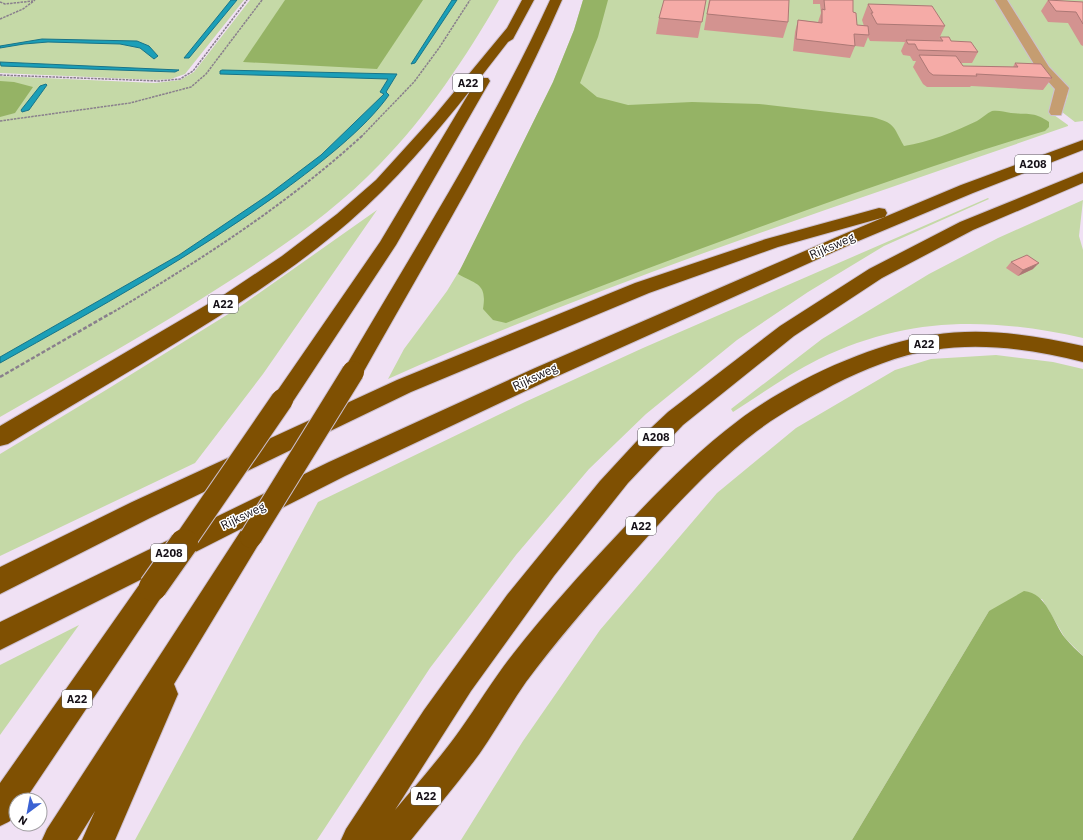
<svg xmlns="http://www.w3.org/2000/svg" width="1083" height="840" viewBox="0 0 1083 840" font-family="'IBM Plex Sans',sans-serif">
	<rect width="100%" height="100%" fill="#f0e1f4"/>
	<g fill="#c5d9a7">
		<path d="M 0,0 L 244,0 L 185,74 L 171,79 L 156,80 L 0,73 Z"/>
		<path d="M 250,0 L 499,0 C 466,57 427,116 380,164 C 337,209 284,246 231,280 C 156,329 78,372 0,417 L 0,76 L 155,83 L 180,80 L 194,72 Z"/>
		<path d="M 583,0 L 996,0 L 1056,86 L 1054,99 L 1050,108 L 1054,115 L 1068,125 L 1068,126 C 839,206 609,280 388,379 L 404,349 L 447,291 L 464,263 L 553,82 L 574,30 Z"/>
		<path d="M 1006,0 L 1083,0 L 1083,121 L 1075,122 L 1062,112 L 1068,95 L 1067,86 L 1049,68 Z"/>
		<path d="M 988,198 L 989,199 L 884,246 L 808,292 L 737,340 L 646,414 L 589,469 L 516,555 L 430,668 L 317,840 L 135,840 L 318,502 L 525,402 L 643,348 Z"/>
		<path d="M 1083,200 L 1079,236 L 1083,250 L 1083,338 C 989,317 907,316 819,359 C 789,374 761,394 733,412 L 731,409 L 822,339 L 929,274 L 998,238 Z"/>
		<path d="M 377,210 L 263,374 L 195,463 L 0,556 L 0,454 L 106,390 L 238,308 Z"/>
		<path d="M 996,355 L 1053,362 L 1083,369 L 1083,656 L 1065,638 L 1042,599 L 989,611 L 852,840 L 461,840 L 523,741 L 600,630 L 717,493 L 796,428 L 895,370 L 931,359 Z"/>
		<path d="M 79,625 L 0,735 L 0,665 Z"/>
	</g>
	<g fill="#95b365">
		<path d="M 285,0 L 423,0 L 377,69 L 243,62 Z"/>
		<path d="M 583,0 L 608,0 L 598,37 L 580,83 L 597,97 L 628,105 L 692,102 L 759,104 L 872,117 C 895,123 893,126 904,146 C 929,142 954,132 977,121 C 982,118 987,113 992,111 C 999,110 1004,112 1011,113 C 1027,115 1034,111 1049,122 L 1049,127 L 1045,131 C 980,150 916,172 852,194 C 736,235 620,278 506,323 L 493,320 L 483,309 C 487,284 478,285 458,274 L 553,82 L 574,30 Z"/>
		<path d="M 0,81 L 14,82 L 33,87 L 15,113 L 0,117 Z"/>
		<path d="M 1024,591 C 1047,593 1053,623 1065,638 C 1071,645 1077,651 1083,656 L 1083,840 L 852,840 L 989,611 Z"/>
	</g>
	<g fill="#1b9fb8" stroke="#197488">
		<path d="M 231,0 L 237,0 L 189,58 L 184,58 Z"/>
		<path d="M 452,0 L 457,0 L 415,63 L 411,64 Z"/>
		<path d="M 42,39 L 137,41 L 149,46 L 158,56 L 154,59 L 140,48 L 120,44 L 48,42 L 24,44 L 0,48 L 0,46 Z"/>
		<path d="M 0,62 L 179,70 L 175,72 L 1,66 Z"/>
		<path d="M 222,70 L 397,74 L 386,92 L 389,95 C 365,129 318,165 284,190 C 194,255 97,309 0,363 L 0,357 L 179,255 L 268,195 L 321,155 L 384,94 L 380,92 L 388,79 L 220,74 L 220,71 Z"/>
		<path d="M 46,84 L 47,85 L 29,110 L 22,112 L 21,110 L 40,86 Z"/>
	</g>
	<g fill="none" stroke-linecap="round" stroke-linejoin="round">
		<g stroke="#cdc0d1" stroke-width="2">
			<path id="street" d="M 995,0 L 1007,0 L 1049,67 L 1069,88 L 1061,115 L 1051,115 L 1049,112 L 1055,89 L 1037,69 Z"/>
		</g>
		<g stroke="#cdc0d1" stroke-width="2">
			<g id="highway">
				<path d="M 522,0 L 534,0 L 513,39 L 508,42 L 480,78 L 488,78 L 490,81 L 396,245 L 290,406 L 282,409 L 274,406 L 271,400 L 380,242 L 472,88 C 434,136 395,182 349,222 C 298,266 241,303 184,338 C 126,374 67,408 8,444 L 0,446 L 0,426 L 225,294 L 282,256 L 337,214 L 376,180 L 435,115 L 507,28 Z"/>
				<path d="M 550,0 L 562,0 C 505,131 430,253 360,378 L 353,380 L 346,378 L 343,372 L 346,366 C 416,246 492,127 550,0 Z"/>
				<path d="M 1083,140 L 1083,150 L 973,193 L 856,242 L 549,380 L 345,476 L 144,578 L 153,574 L 162,578 L 166,587 L 162,596 L 25,800 L 16,800 C 16,817 16,819 0,826 L 0,783 L 144,578 L 0,650 L 0,622 L 329,462 L 535,368 L 844,234 L 961,185 Z"/>
				<path d="M 1083,172 L 1083,183 L 973,230 L 882,278 L 794,336 L 683,425 L 628,483 L 554,576 L 471,691 L 395,810 C 417,784 440,758 460,730 C 478,705 494,678 513,654 C 546,612 582,572 619,533 C 656,493 695,453 739,420 C 790,382 869,344 933,335 C 983,327 1034,335 1083,346 L 1083,362 C 1034,350 984,342 933,350 C 898,355 865,369 833,385 C 807,399 781,413 757,431 C 706,470 661,521 619,569 C 587,606 555,643 526,682 C 510,705 496,730 480,753 C 458,783 434,811 411,840 L 341,840 L 346,829 L 424,710 L 507,595 L 600,481 L 636,442 L 668,412 L 780,326 L 869,269 L 960,222 Z"/>
				<path d="M 879,208 L 885,209 L 887,213 L 885,217 L 778,247 L 649,293 L 411,392 L 150,518 L 0,594 L 0,567 L 132,502 L 397,380 L 635,283 L 766,239 Z"/>
				<path d="M 251,525 L 260,529 L 263,537 L 174,684 L 178,694 L 115,840 L 82,840 L 95,811 L 77,840 L 42,840 L 47,829 L 242,529 Z"/>
			</g>
		</g>
		<g stroke="#897f8c" stroke-width="1.5" stroke-dasharray="2.5 1" stroke-linecap="butt">
			<path d="M 0,2 L 5,4 L 33,1"/>
			<path d="M 0,19 L 23,9 L 35,0"/>
			<path d="M 0,75 L 159,81 L 180,79 L 193,71 L 247,0"/>
			<path d="M 0,121 L 130,103 L 191,87 L 206,74 L 262,0"/>
			<path d="M 361,137 L 414,82 L 439,48 L 470,0"/>
		</g>
		<path stroke="#897f8c" stroke-width="2" stroke-dasharray="3 1.5" stroke-linecap="butt" d="M 110,314 C 199,261 285,206 362,136"/>
		<path stroke="#897f8c" stroke-width="2.5" stroke-dasharray="4 2" stroke-linecap="butt" d="M 0,377 L 111,313"/>
		<use href="#street" fill="#c59d71" fill-rule="evenodd"/>
		<use href="#highway" fill="#7f5002" fill-rule="evenodd"/>
		<g stroke="#cdc0d1" stroke-width="24" stroke-linecap="butt">
			<g id="highway-bridge-far1">
				<path d="M 251,537 L 353,372"/>
				<path d="M 183,544 L 282,400"/>
			</g>
		</g>
		<g stroke="#cdc0d1" stroke-width="30" stroke-linecap="butt">
			<path id="highway-bridge" d="M 153,587 L 184,543"/>
		</g>
		<use href="#highway-bridge-far1" stroke="#7f5002" stroke-width="22"/>
		<use href="#highway-bridge" stroke="#7f5002" stroke-width="28"/>
	</g>
	<g fill="#d39390">
		<path d="M 706,0 L 698,38 L 656,34 L 659,18 Z"/>
		<path d="M 709,0 L 788,22 L 783,38 L 704,30 Z"/>
		<path d="M 813,0 L 853,0 L 853,12 L 857,25 L 864,26 L 862,20 L 868,4 L 945,26 L 938,41 L 940,37 L 978,52 L 972,63 L 961,63 L 963,66 L 1013,67 L 1015,63 L 1052,78 L 1043,90 L 971,86 L 970,87 L 927,87 L 923,84 L 913,67 L 916,61 L 913,61 L 910,56 L 903,55 L 901,51 L 905,42 L 870,41 L 868,37 L 864,47 L 855,46 L 850,58 L 793,51 L 795,32 L 798,20 L 818,22 L 821,13 L 820,4 L 813,4 Z"/>
		<path d="M 1048,0 L 1083,2 L 1083,46 L 1081,45 L 1068,23 L 1048,22 L 1041,11 Z"/>
		<path d="M 1011,262 L 1033,269 L 1018,276 L 1006,268 Z"/>
	</g>
	<path fill="#ac7875" d="M 1039,263 L 1033,269 L 1018,276 L 1023,270 Z"/>
	<g fill="#f5aba7" stroke="#ac7875">
		<path d="M 664,0 L 706,0 L 702,22 L 659,18 Z"/>
		<path d="M 710,0 L 789,0 L 788,22 L 707,14 Z"/>
		<path d="M 824,0 L 853,0 L 853,12 L 856,13 L 857,25 L 868,26 L 869,35 L 854,34 L 855,46 L 796,39 L 798,20 L 822,23 L 822,9 L 825,10 Z"/>
		<path d="M 1048,0 L 1083,2 L 1083,24 L 1076,12 L 1056,11 Z"/>
		<path d="M 868,4 L 932,6 L 945,26 L 877,24 L 871,13 L 873,13 Z"/>
		<path d="M 940,37 L 949,37 L 951,41 L 971,42 L 978,52 L 918,50 L 915,44 L 908,44 L 906,40 L 943,41 Z"/>
		<path d="M 919,55 L 956,56 L 963,66 L 1018,67 L 1015,63 L 1041,64 L 1052,78 L 976,74 L 977,76 L 933,75 L 929,72 Z"/>
		<path d="M 1027,255 L 1039,263 L 1023,270 L 1011,262 Z"/>
	</g>
	<g text-anchor="middle" stroke-width="3" stroke-linejoin="round" paint-order="stroke">
		<g fill="#fff" stroke="#5b585d" stroke-width="1">
			<rect x="453" y="74" width="30" height="18" rx="3"/>
			<rect x="1015" y="155" width="36" height="18" rx="3"/>
			<rect x="208" y="295" width="30" height="18" rx="3"/>
			<rect x="909" y="335" width="30" height="18" rx="3"/>
			<rect x="638" y="428" width="36" height="18" rx="3"/>
			<rect x="626" y="517" width="30" height="18" rx="3"/>
			<rect x="151" y="544" width="36" height="18" rx="3"/>
			<rect x="62" y="690" width="30" height="18" rx="3"/>
			<rect x="411" y="787" width="30" height="18" rx="3"/>
		</g>
		<g font-size="11" font-weight="bold" fill="#151017">
			<text x="468" y="87">A22</text>
			<text x="1033" y="168">A208</text>
			<text x="223" y="308">A22</text>
			<text x="924" y="348">A22</text>
			<text x="656" y="441">A208</text>
			<text x="641" y="530">A22</text>
			<text x="169" y="557">A208</text>
			<text x="77" y="703">A22</text>
			<text x="426" y="800">A22</text>
		</g>
		<g font-size="12" fill="#151017" stroke="#fff">
			<text transform="translate(832 246) rotate(-24)" y="4">Rijksweg</text>
			<text transform="translate(535 377) rotate(-25)" y="4">Rijksweg</text>
			<text transform="translate(243 516) rotate(-26)" y="4">Rijksweg</text>
		</g>
	</g>
	<g transform="translate(28 812) rotate(212)"><circle r="19" fill="#ffffff" stroke="#a19fa2"/>
	<path d="M0-3L7 15L0 10L-7 15Z" fill="#3b62d3"/>
	<text y="-6" font-size="11" font-weight="bold" text-anchor="middle" fill="#151017">N</text>
	</g>
</svg>
